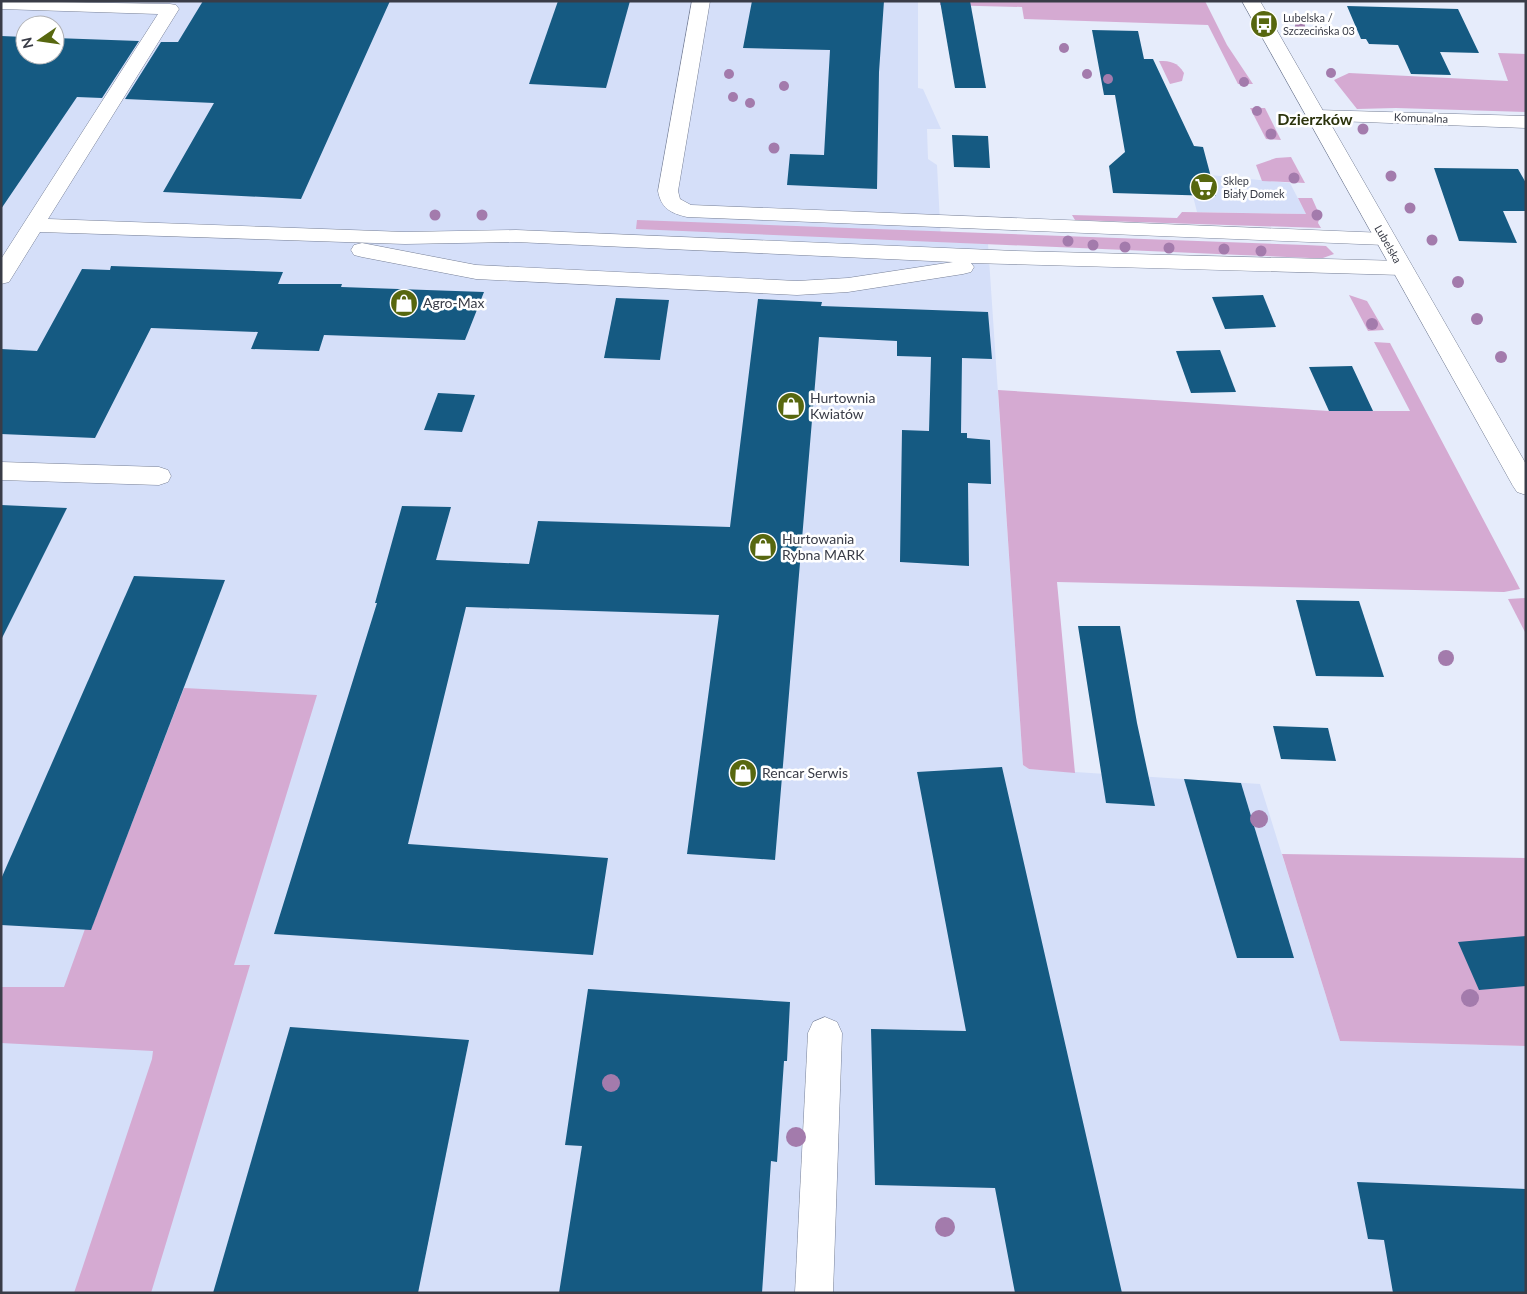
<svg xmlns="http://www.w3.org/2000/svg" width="1527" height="1294" viewBox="0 0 1527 1294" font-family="Lato,sans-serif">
	<rect width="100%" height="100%" fill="#e6ecfb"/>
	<g fill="#d5dff9" fill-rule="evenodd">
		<path d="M 1,1 L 918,1 L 918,88 L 923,89 L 941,129 L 927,129 L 928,159 L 937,165 L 941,242 L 988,244 L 1023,765 L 1029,769 L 1260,784 L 1340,1041 L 1526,1046 L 1526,1293 L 1,1293 ZM 25,25 L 55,25 L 55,55 L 25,55 Z"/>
		<path d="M 1210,175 L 1290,183 L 1306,214 L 1197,212 L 1193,196 L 1216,196 Z"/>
	</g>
	<g fill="#d5aad2">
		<path d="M 940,1 L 1205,1 L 1227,45 L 1253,84 L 1238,84 L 1208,25 L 1024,19 L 1022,7 L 940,5 Z"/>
		<path d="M 1498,53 L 1526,54 L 1526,112 L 1396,108 L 1357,109 L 1334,80 L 1349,73 L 1508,81 Z"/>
		<path d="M 1159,61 C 1171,61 1177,62 1184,73 L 1182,81 L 1170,84 Z"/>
		<path d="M 1250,108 L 1265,108 L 1281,140 L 1266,139 Z"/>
		<path d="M 1291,157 L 1305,183 L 1262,181 L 1256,165 L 1276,158 Z"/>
		<path d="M 1298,198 L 1312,198 L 1320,216 L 1318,223 L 1321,228 L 1075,220 L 1072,215 L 1177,218 L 1182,212 L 1306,214 Z"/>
		<path d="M 637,220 L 1306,245 L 1326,246 L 1334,254 L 1323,258 L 1310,258 L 636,229 Z"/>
		<path d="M 1349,295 L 1367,301 L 1384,330 L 1368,331 Z"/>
		<path d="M 1374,342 L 1390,343 L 1520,589 L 1504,592 L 1057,582 L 1075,773 L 1029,769 L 1023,765 L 998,390 L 1329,411 L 1410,411 Z"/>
		<path d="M 1525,598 L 1526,599 L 1526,634 L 1508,599 Z"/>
		<path d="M 184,688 L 317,695 L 234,965 L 250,965 L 151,1293 L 74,1293 L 152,1059 L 153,1051 L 1,1043 L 1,987 L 64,987 L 85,929 L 91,929 Z"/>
		<path d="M 1282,854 L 1526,858 L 1526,1046 L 1340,1041 Z"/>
	</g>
	<g fill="#155a82">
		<path d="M 203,1 L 390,1 L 301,199 L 163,192 L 214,103 L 125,99 L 161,42 L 178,42 Z"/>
		<path d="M 558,1 L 630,1 L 606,88 L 529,84 Z"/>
		<path d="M 752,1 L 884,1 L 879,72 L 877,189 L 787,185 L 790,154 L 824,155 L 830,50 L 743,48 Z"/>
		<path d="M 940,1 L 970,1 L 986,88 L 955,88 Z"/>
		<path d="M 1347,6 L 1458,9 L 1479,53 L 1440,52 L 1451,75 L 1411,74 L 1398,45 L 1369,44 L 1366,39 L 1361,39 Z"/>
		<path d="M 1092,30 L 1138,31 L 1144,59 L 1153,59 L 1194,146 L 1203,147 L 1216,196 L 1113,193 L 1109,166 L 1125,152 L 1115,95 L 1104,95 Z"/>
		<path d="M 1,36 L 25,37 L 25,55 L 55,55 L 55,38 L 139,41 L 102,98 L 77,97 L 1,209 Z"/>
		<path d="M 952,135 L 988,136 L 990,168 L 954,167 Z"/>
		<path d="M 1434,168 L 1518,169 L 1526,183 L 1526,211 L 1503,211 L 1517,243 L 1459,241 Z"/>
		<path d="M 111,266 L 283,272 L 278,284 L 342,284 L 341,287 L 484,292 L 465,340 L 324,335 L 319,351 L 251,349 L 258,332 L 151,328 L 95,438 L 1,434 L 1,349 L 37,351 L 82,269 L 110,270 Z"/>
		<path d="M 1263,295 L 1276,327 L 1225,329 L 1212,297 Z"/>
		<path d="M 616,298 L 669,300 L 660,360 L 604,358 Z"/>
		<path d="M 758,299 L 822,302 L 821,306 L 988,312 L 992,359 L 962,358 L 961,433 L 967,433 L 967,438 L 990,440 L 991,484 L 968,483 L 969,566 L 900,562 L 902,430 L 929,431 L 931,357 L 897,356 L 897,341 L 819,337 L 775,860 L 687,854 L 719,615 L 466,607 L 408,844 L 608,858 L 593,955 L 274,934 L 377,603 L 375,603 L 402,506 L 451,507 L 436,560 L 529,564 L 538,521 L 730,527 Z"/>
		<path d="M 1220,350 L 1236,392 L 1191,393 L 1176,351 Z"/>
		<path d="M 1352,366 L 1373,411 L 1329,411 L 1309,367 Z"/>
		<path d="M 438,393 L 475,395 L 462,432 L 424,430 Z"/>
		<path d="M 1,505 L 67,508 L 1,640 Z"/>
		<path d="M 134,576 L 225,580 L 91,930 L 1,925 L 1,879 Z"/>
		<path d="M 1296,600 L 1359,601 L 1384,677 L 1316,676 Z"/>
		<path d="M 1078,626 L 1120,626 L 1137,723 L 1155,806 L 1106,803 Z"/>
		<path d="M 1273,726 L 1328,728 L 1336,761 L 1281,759 Z"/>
		<path d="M 1002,767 L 1122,1293 L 1015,1293 L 995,1188 L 875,1185 L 871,1029 L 966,1031 L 917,772 Z"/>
		<path d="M 1184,779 L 1241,783 L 1294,958 L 1237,958 Z"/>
		<path d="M 1526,936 L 1526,986 L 1479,990 L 1458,942 Z"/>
		<path d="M 588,989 L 790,1002 L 787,1061 L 784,1061 L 777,1162 L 771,1161 L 762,1293 L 559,1293 L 582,1146 L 565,1145 Z"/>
		<path d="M 290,1027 L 469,1040 L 418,1293 L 213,1293 Z"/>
		<path d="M 1357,1182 L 1526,1189 L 1526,1293 L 1393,1293 L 1384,1240 L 1368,1239 Z"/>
	</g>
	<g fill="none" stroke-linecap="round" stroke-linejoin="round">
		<g stroke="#778097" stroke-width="1">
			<g id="minor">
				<path d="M 1,1 L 170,4 L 176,5 L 179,9 L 48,219 L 405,232 L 516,230 L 1016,251 L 1402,261 L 1410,263 L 1413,268 L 1410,273 L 1402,275 L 971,263 L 974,267 L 971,272 L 963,274 L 848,292 L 797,295 L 476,279 L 362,257 L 354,255 L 351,250 L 354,245 L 362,243 L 476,265 L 797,281 L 848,278 L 953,262 L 516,242 L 405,244 L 40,232 L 9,282 L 1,284 L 1,259 L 158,14 L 1,9 Z"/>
				<path d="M 692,1 L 710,1 L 678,191 L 680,199 L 691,205 L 1385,233 L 1393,234 L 1396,239 L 1393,244 L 1385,245 L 687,217 C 670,213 661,208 658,191 Z"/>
				<path d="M 1316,110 L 1526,116 L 1526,128 L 1309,120 L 1306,116 L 1309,112 Z"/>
				<path d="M 1,462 L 159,467 L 168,470 L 171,476 L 168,482 L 159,485 L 1,480 Z"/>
				<path d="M 825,1017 L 837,1022 L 842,1033 L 833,1293 L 795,1293 L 808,1033 L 813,1022 Z"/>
			</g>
		</g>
		<g stroke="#778097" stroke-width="1">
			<path id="major" d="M 1242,1 L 1260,1 L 1526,464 L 1526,495 L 1517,492 L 1513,486 Z"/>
		</g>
		<use href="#minor" fill="#fff" fill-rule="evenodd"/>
		<use href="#major" fill="#fff" fill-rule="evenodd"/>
	</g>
	<g fill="#a37bac">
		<circle cx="1300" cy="25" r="5"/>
		<circle cx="1064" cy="48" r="5"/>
		<circle cx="1331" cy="73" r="5"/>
		<circle cx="729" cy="74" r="5"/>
		<circle cx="1087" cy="74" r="5"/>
		<circle cx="1108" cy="79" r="5"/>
		<circle cx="1244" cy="82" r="5"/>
		<circle cx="784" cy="86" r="5"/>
		<circle cx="733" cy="97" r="5"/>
		<circle cx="750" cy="103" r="5"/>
		<circle cx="1257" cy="111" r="5"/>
		<circle cx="1363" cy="129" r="5.5"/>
		<circle cx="1271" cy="134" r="5.5"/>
		<circle cx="774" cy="148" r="5.5"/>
		<circle cx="1391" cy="176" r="5.5"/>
		<circle cx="1294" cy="178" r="5.5"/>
		<circle cx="1410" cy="208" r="5.5"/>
		<circle cx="435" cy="215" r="5.5"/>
		<circle cx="482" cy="215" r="5.5"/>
		<circle cx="1317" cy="215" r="5.5"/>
		<circle cx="1432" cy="240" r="5.5"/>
		<circle cx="1068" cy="241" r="5.5"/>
		<circle cx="1093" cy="245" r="5.5"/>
		<circle cx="1125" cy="247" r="5.5"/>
		<circle cx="1169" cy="248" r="5.5"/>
		<circle cx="1224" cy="249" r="5.5"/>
		<circle cx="1261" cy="251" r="5.5"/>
		<circle cx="1458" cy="282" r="6"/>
		<circle cx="1477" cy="319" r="6"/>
		<circle cx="1372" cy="324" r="6"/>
		<circle cx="1501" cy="357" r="6"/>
		<circle cx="1446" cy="658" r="8"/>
		<circle cx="1259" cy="819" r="9"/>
		<circle cx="1470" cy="998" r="9"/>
		<circle cx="611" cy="1083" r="9"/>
		<circle cx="796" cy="1137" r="10"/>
		<circle cx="945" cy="1227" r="10"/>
	</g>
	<defs>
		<g id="bus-disc" transform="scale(1.4375)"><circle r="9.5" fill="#57670f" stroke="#fff"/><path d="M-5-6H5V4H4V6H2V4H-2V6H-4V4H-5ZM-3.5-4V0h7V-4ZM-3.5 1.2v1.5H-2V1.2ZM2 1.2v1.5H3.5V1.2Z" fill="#fff"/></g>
		<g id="supermarket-disc" transform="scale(1.4375)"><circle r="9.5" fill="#57670f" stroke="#fff"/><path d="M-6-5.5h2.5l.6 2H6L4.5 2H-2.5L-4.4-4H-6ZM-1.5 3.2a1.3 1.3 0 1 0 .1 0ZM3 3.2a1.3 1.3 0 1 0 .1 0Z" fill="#fff"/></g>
		<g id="shop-disc" transform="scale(1.4375)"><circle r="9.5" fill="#57670f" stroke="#fff"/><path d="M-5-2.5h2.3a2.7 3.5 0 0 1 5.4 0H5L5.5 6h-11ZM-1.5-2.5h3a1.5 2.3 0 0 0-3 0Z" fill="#fff"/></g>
	</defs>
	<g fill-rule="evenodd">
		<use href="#bus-disc" x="1264" y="24"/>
		<use href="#supermarket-disc" x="1204" y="187"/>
		<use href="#shop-disc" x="404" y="303"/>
		<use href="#shop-disc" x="791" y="406"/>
		<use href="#shop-disc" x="763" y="547"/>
		<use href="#shop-disc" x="743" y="773"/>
	</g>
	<g text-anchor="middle" stroke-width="5" stroke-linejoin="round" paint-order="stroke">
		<g font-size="11" fill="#393c47" stroke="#fff" text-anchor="start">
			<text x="1283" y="22">Lubelska /<tspan x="1283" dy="13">Szczecińska 03</tspan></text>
			<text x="1223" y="185">Sklep<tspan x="1223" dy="13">Biały Domek</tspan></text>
		</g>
		<g font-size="11" fill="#393c47" stroke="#fff">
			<text transform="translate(1421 118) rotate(2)" y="4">Komunalna</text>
			<text transform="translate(1388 244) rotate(60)" y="4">Lubelska</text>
		</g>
		<g font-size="14" fill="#393c47" stroke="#fff" text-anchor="start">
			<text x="423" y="308">Agro-Max</text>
			<text x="810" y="403">Hurtownia<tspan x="810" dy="16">Kwiatów</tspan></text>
			<text x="782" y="544">Hurtowania<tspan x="782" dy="16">Rybna MARK</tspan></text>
			<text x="762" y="778">Rencar Serwis</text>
		</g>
		<g font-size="16" font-weight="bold" fill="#2c340d" stroke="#fff">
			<text x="1315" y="125">Dzierzków</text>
		</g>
	</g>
	<rect width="1527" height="1294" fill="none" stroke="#393c47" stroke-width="5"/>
	<g transform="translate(40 40) rotate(257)"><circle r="24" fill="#ffffff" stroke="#b0b1b5"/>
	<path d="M0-4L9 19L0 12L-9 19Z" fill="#57670f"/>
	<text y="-8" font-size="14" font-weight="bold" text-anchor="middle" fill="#393c47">N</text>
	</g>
</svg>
